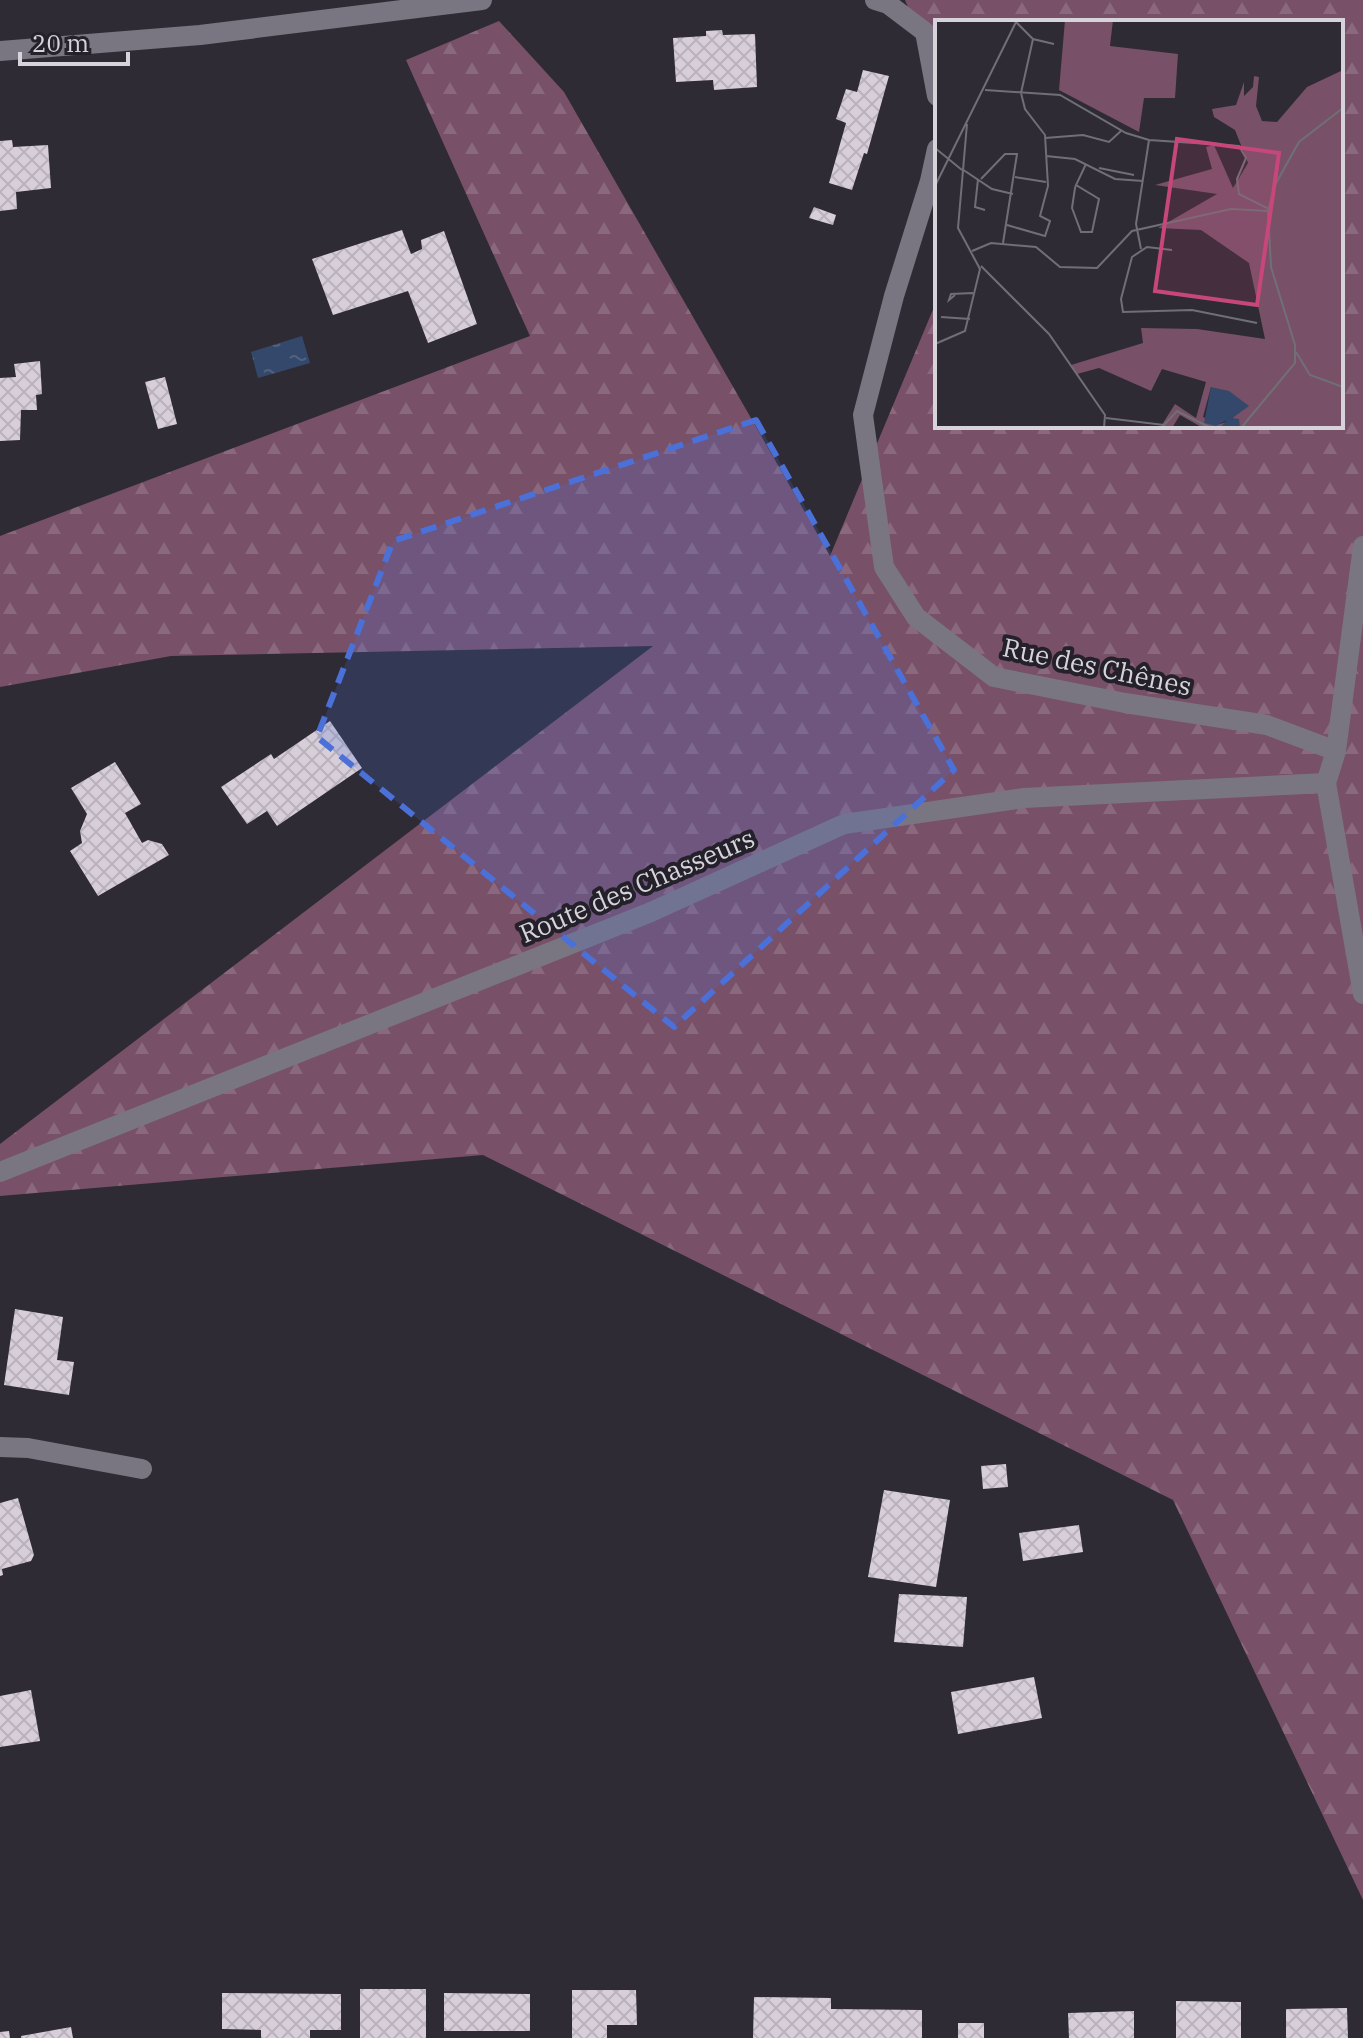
<svg xmlns="http://www.w3.org/2000/svg" width="1363" height="2038" viewBox="0 0 1363 2038" font-family="'IBM Plex Serif',serif">
	<defs>
		<pattern id="forest-firs" width="22" height="20" patternUnits="userSpaceOnUse" patternTransform="scale(2)"><rect width="22" height="20" fill="#785068"/><path d="M5 1l3.5 6h-7zM16 11l3.5 6h-7z" fill="#8a687d"/></pattern>
		<pattern id="water-ripples" width="26" height="14" patternUnits="userSpaceOnUse" patternTransform="scale(2)"><rect width="26" height="14" fill="#33486a"/><path d="M2 4q2-2 4 0t4 0M15 11q2-2 4 0t4 0" fill="none" stroke="#50627f"/></pattern>
		<pattern id="building-cross-hatch" width="8" height="8" patternUnits="userSpaceOnUse" patternTransform="scale(2)"><rect width="8" height="8" fill="#d7ced9"/><path d="M0 0l8 8M0 8l8-8" fill="none" stroke="#b9b2bb"/></pattern>
	</defs>
	<rect width="100%" height="100%" fill="#2e2b34"/>
	<path fill="url(#forest-firs)" d="M 905,0 L 1363,0 L 1363,1900 L 1173,1500 L 483,1155 L 0,1196 L 0,1144 L 653,646 L 171,656 L 0,687 L 0,536 L 530,336 L 406,60 L 499,21 L 564,92 L 830,556 L 937,300 L 937,426 L 1341,426 L 1341,22 L 937,22 L 937,74 Z"/>
	<path fill="url(#water-ripples)" d="M 302,336 L 310,363 L 258,378 L 251,352 Z"/>
	<g fill="url(#building-cross-hatch)">
		<path d="M 722,30 L 723,35 L 755,34 L 757,87 L 714,90 L 713,80 L 676,82 L 673,38 L 706,36 L 706,31 Z"/>
		<path d="M 863,70 L 889,76 L 867,154 L 864,153 L 852,190 L 829,183 L 846,123 L 836,119 L 846,89 L 857,92 Z"/>
		<path d="M 12,140 L 13,147 L 48,145 L 51,188 L 16,192 L 17,209 L 0,211 L 0,141 Z"/>
		<path d="M 814,207 L 836,215 L 833,225 L 809,218 Z"/>
		<path d="M 402,230 L 411,254 L 422,249 L 421,240 L 444,231 L 477,324 L 428,343 L 408,291 L 333,315 L 312,259 Z"/>
		<path d="M 40,361 L 42,394 L 36,395 L 37,410 L 21,410 L 20,440 L 0,441 L 0,378 L 16,377 L 14,364 Z"/>
		<path d="M 165,377 L 177,424 L 158,429 L 145,382 Z"/>
		<path d="M 330,721 L 362,768 L 277,826 L 267,811 L 247,824 L 221,787 L 271,754 L 274,759 Z"/>
		<path d="M 115,762 L 141,804 L 125,813 L 142,843 L 148,840 L 162,844 L 169,855 L 98,896 L 70,851 L 82,843 L 80,831 L 87,814 L 71,788 Z"/>
		<path d="M 15,1309 L 63,1317 L 57,1360 L 74,1362 L 69,1395 L 4,1385 Z"/>
		<path d="M 1006,1464 L 1008,1487 L 983,1489 L 981,1466 Z"/>
		<path d="M 884,1490 L 950,1500 L 936,1587 L 868,1577 Z"/>
		<path d="M 18,1498 L 34,1555 L 31,1561 L 2,1569 L 3,1575 L 0,1576 L 0,1503 Z"/>
		<path d="M 1079,1525 L 1083,1552 L 1023,1561 L 1019,1533 Z"/>
		<path d="M 899,1594 L 967,1597 L 963,1647 L 894,1642 Z"/>
		<path d="M 1034,1677 L 1042,1718 L 958,1734 L 951,1692 Z"/>
		<path d="M 31,1690 L 40,1741 L 0,1747 L 0,1696 Z"/>
		<rect x="360" y="1989" width="66" height="49"/>
		<path d="M 572,1990 L 636,1990 L 637,2025 L 607,2025 L 607,2038 L 572,2038 Z"/>
		<path d="M 222,1993 L 341,1994 L 341,2030 L 310,2030 L 310,2038 L 261,2038 L 261,2030 L 222,2029 Z"/>
		<path d="M 444,1993 L 530,1994 L 530,2031 L 444,2031 Z"/>
		<path d="M 754,1997 L 831,1998 L 831,2009 L 922,2010 L 922,2038 L 753,2038 Z"/>
		<path d="M 1176,2001 L 1241,2002 L 1241,2038 L 1176,2038 Z"/>
		<path d="M 1347,2008 L 1348,2038 L 1286,2038 L 1286,2009 Z"/>
		<path d="M 1134,2011 L 1134,2038 L 1069,2038 L 1068,2013 Z"/>
		<rect x="958" y="2023" width="26" height="15"/>
		<path d="M 71,2027 L 73,2038 L 21,2038 L 21,2036 Z"/>
		<path d="M 9,2031 L 10,2038 L 0,2038 L 0,2032 Z"/>
	</g>
	<g fill="none" stroke-linecap="round" stroke-linejoin="round">
		<g stroke="#7a7681" stroke-width="20">
			<path d="M 875,0 L 888,4 L 925,32 L 937,96"/>
			<path d="M 0,51 L 200,35 L 482,0"/>
			<path d="M 937,149 L 930,181 L 894,296 L 863,415 L 884,567 L 916,617 L 994,677 L 1125,703 L 1267,725 L 1336,751"/>
			<path d="M 1363,546 L 1336,751 L 1326,783 L 1363,994"/>
			<path d="M 0,1172 L 651,912 L 844,824 L 1024,798 L 1326,783"/>
			<path d="M 0,1447 L 28,1448 L 142,1469"/>
		</g>
	</g>
	<path fill="#4b70d8" fill-opacity="0.2" stroke="#4b70d8" stroke-width="6" stroke-dasharray="16 10" stroke-linejoin="round" d="M 756,420 L 954,770 L 674,1027 L 317,737 L 393,541 Z"/>
	<g text-anchor="middle" stroke-width="8" stroke-linejoin="round" paint-order="stroke">
		<g font-size="26" fill="#d6d4da" stroke="#24212a">
			<text transform="translate(1097 667) rotate(12)" y="9">Rue des Chênes</text>
			<text transform="translate(637 886) rotate(-23)" y="9">Route des Chasseurs</text>
		</g>
	</g>
	<g transform="translate(935 20)">
		<rect width="408" height="408" fill="#2e2b34"/>
		<path d="M 130,0 L 178,0 L 175,26 L 243,34 L 240,78 L 209,78 L 204,112 L 124,70 ZM 408,50 L 408,408 L 305,408 L 297,398 L 305,392 L 276,367 L 268,397 L 285,404 L 294,401 L 285,408 L 268,408 L 245,395 L 237,408 L 225,408 L 240,384 L 261,398 L 271,362 L 227,349 L 216,371 L 164,348 L 142,354 L 136,345 L 208,323 L 206,308 L 262,309 L 330,319 L 314,243 L 266,210 L 223,208 L 282,174 L 220,165 L 277,149 L 271,127 L 279,125 L 298,168 L 313,143 L 300,110 L 279,97 L 277,89 L 301,85 L 309,62 L 309,76 L 318,67 L 319,56 L 324,57 L 321,86 L 327,101 L 342,102 L 372,67 Z" fill="#785068"/>
		<path d="M 276,367 L 294,371 L 314,386 L 297,398 L 304,399 L 305,408 L 285,408 L 292,400 L 281,406 L 269,403 Z" fill="#33486a"/>
		<path fill="none" stroke="#716f76" stroke-width="2" d="M 81,2 L 98,19 L 119,24M 50,70 L 125,75 L 191,113 L 214,120 L 304,126 L 311,138 L 302,159 L 304,174 L 334,189M 110,118 L 148,115 L 174,122 L 187,110M 0,128 L 27,150M 111,136 L 140,139 L 180,159 L 208,161M 164,148 L 199,155M 27,149 L 57,169 L 78,174M 80,157 L 111,162M 43,159 L 40,187 L 50,190M 46,159 L 70,134 L 82,134 L 68,223M 141,165 L 164,179 L 157,212 L 146,212 L 137,188 L 140,168 L 141,165 L 151,144M 0,166 L 82,0M 72,205 L 110,216 L 115,201 L 105,196 L 113,166 L 110,115 L 90,89 L 86,73 L 98,19M 206,229 L 201,204 L 214,120M 237,230 L 212,227 L 197,237 L 186,279 L 188,292 L 257,290 L 322,303M 37,231 L 56,223 L 101,227 L 125,247 L 162,248 L 197,211 L 296,189 L 333,191M 46,246 L 114,314 L 170,395 L 169,408M 20,275 L 14,280 L 16,274 L 38,273M 6,297 L 35,299M 0,324 L 30,311 L 45,249 L 23,208 L 32,104M 361,332 L 375,355 L 408,367M 171,398 L 229,405 L 242,391 L 276,408M 306,408 L 360,343 L 360,325 L 336,247 L 333,191 L 340,165 L 364,122 L 408,88"/>
		<path fill="#c7477b" fill-opacity="0.15" stroke="#c7477b" stroke-width="4" d="M 242,119 L 344,133 L 322,285 L 220,271 Z"/>
		<rect width="408" height="408" fill="none" stroke="#d6d4da" stroke-width="4"/>
	</g>
	<path d="M20 52v12h108v-12" fill="none" stroke="#d6d4da" stroke-width="4"/>
	<text x="32" y="52" font-size="24" fill="#d6d4da" stroke="#24212a" stroke-width="6" paint-order="stroke">20 m</text>
</svg>
